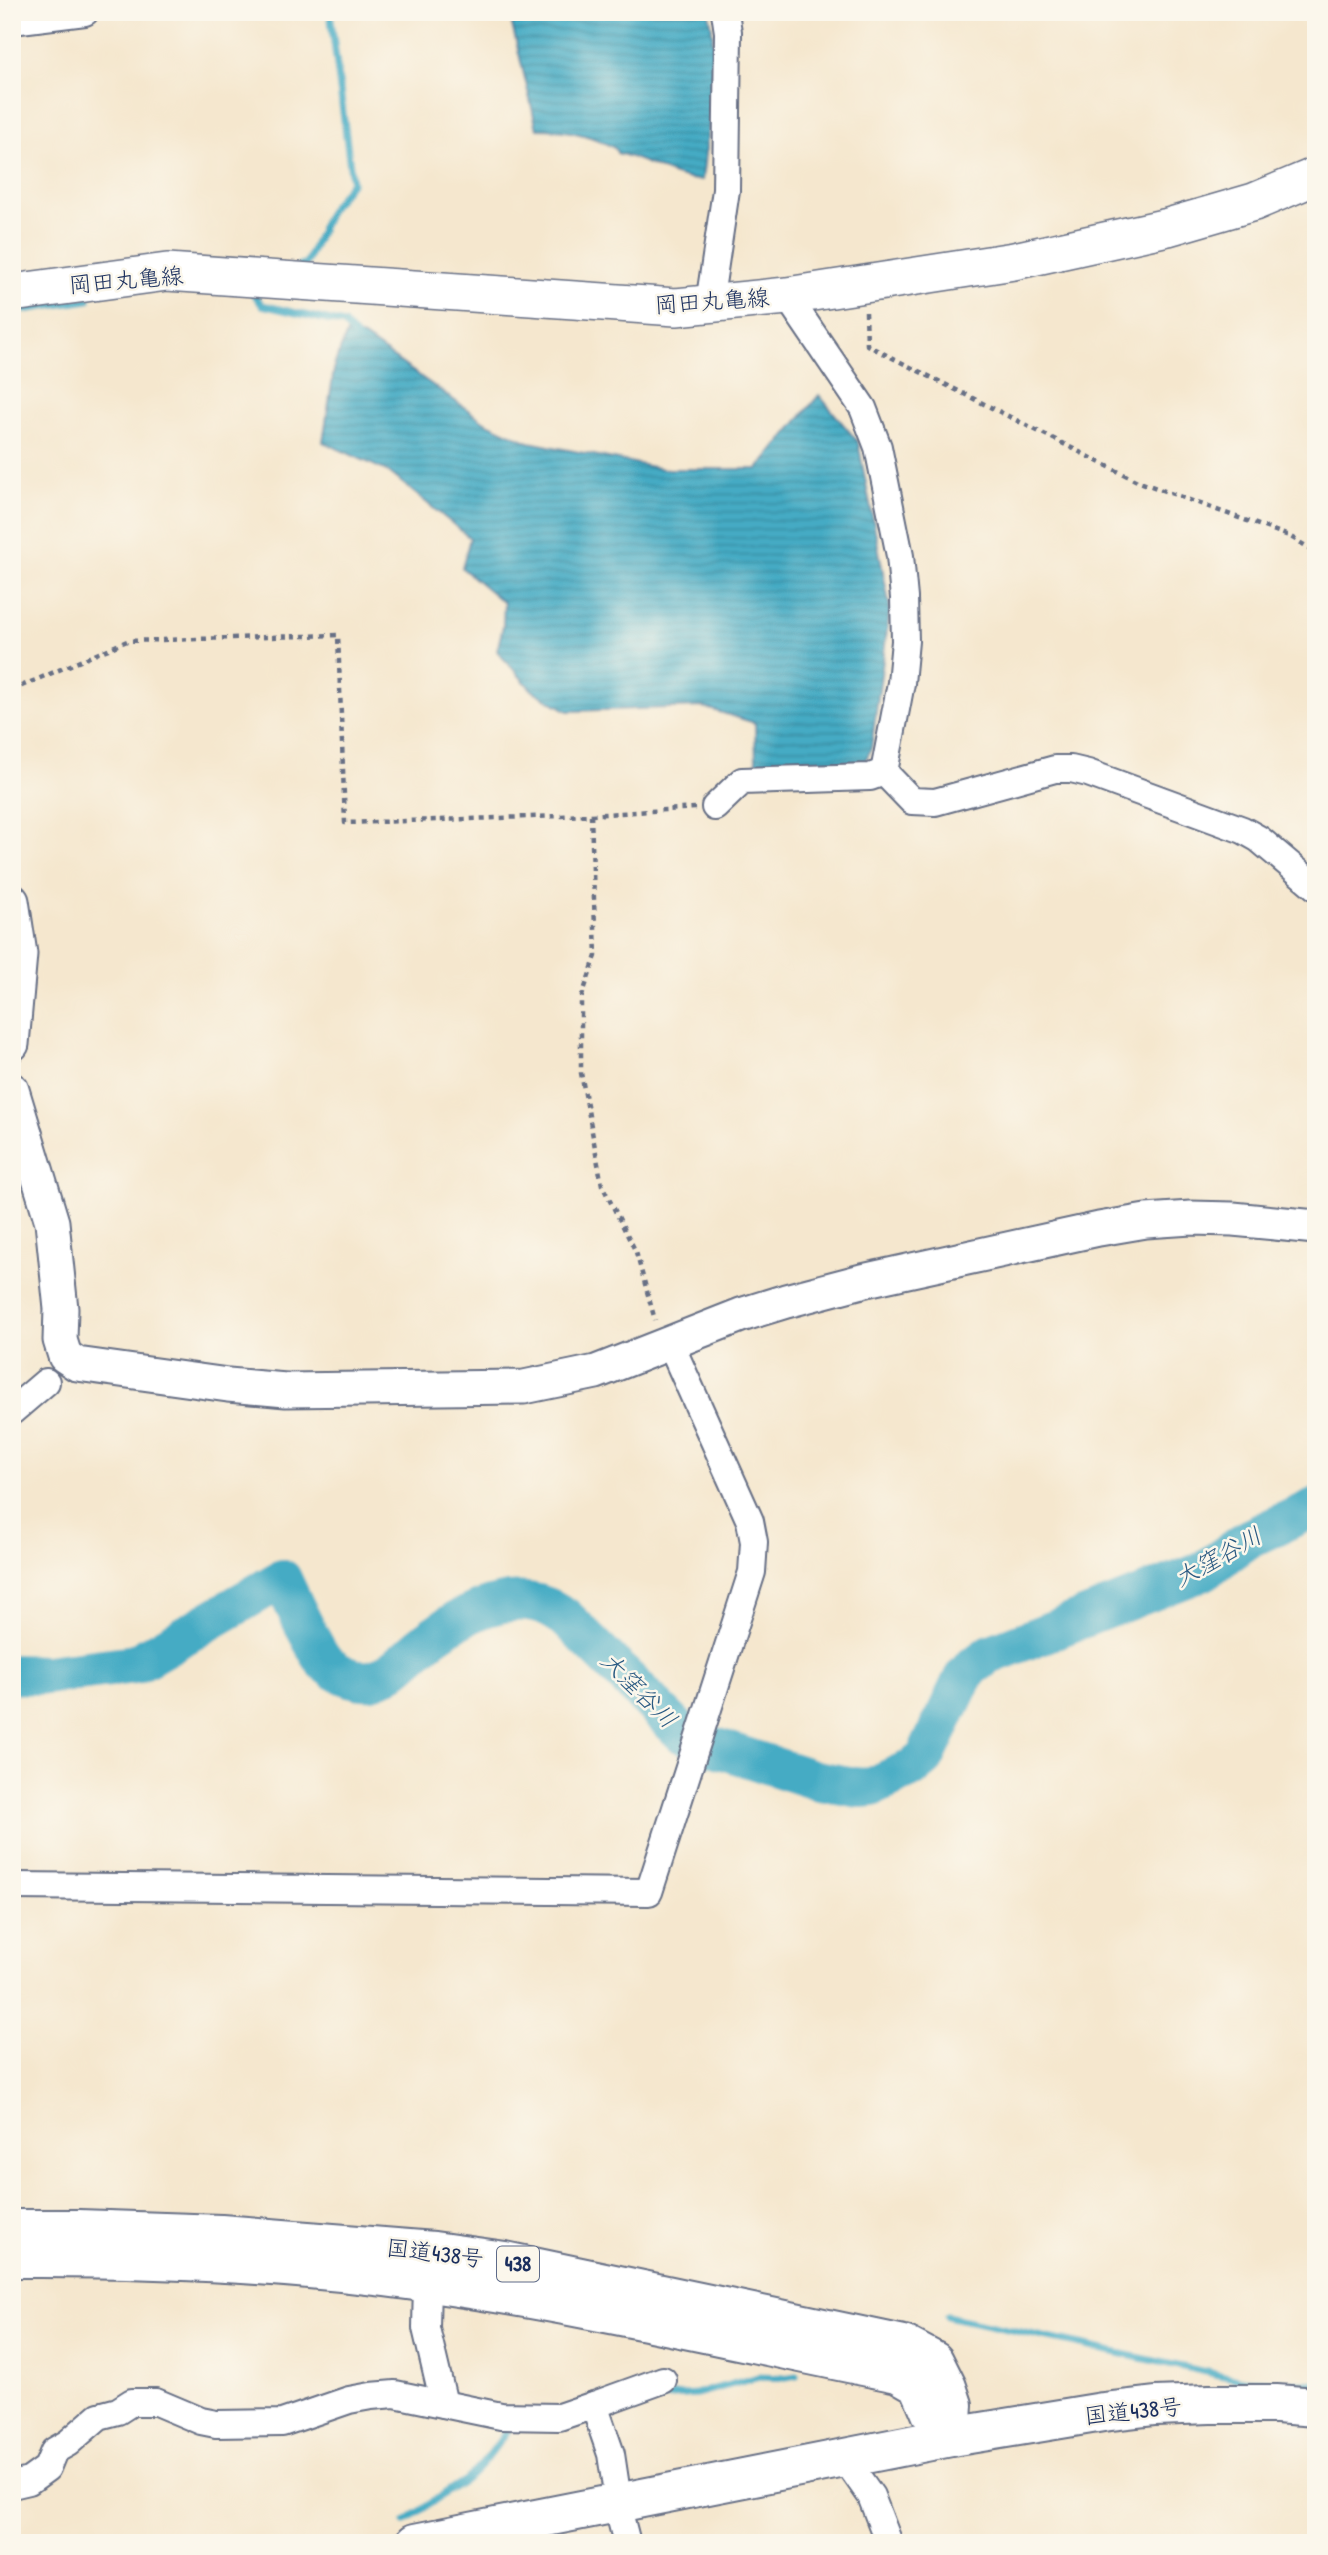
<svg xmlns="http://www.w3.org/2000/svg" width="1328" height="2555" viewBox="0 0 1328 2555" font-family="'Patrick Hand','Klee One',sans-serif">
	<defs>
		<pattern id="water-rules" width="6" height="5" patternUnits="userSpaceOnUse" patternTransform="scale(1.75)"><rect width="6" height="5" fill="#45abc4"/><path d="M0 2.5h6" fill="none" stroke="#398ca2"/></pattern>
	</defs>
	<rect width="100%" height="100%" fill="#fbf7ec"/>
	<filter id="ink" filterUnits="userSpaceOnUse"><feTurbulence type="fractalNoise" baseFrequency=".0143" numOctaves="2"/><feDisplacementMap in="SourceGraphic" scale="14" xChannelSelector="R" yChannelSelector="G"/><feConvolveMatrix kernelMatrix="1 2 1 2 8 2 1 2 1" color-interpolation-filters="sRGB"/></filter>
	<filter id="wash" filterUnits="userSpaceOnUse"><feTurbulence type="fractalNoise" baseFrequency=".00686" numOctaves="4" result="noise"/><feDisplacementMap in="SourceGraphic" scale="28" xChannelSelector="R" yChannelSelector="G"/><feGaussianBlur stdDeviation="1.57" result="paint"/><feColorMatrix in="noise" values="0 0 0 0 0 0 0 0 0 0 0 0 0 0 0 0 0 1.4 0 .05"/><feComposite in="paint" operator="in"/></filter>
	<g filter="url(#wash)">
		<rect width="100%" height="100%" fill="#f5e7ce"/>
		<g fill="url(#water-rules)" stroke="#306d91" stroke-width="2">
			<path d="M 509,12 L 709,12 C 721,67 708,125 702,180 C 672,180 646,159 617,153 L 616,149 C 591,134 565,129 537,129 Z"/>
			<path d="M 347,333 L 364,337 L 485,422 L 529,442 L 663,469 L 758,469 L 819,395 L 858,442 L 890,608 L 871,749 L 865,761 L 756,762 L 755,723 L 703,707 L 568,711 L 532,690 L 497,651 L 503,626 L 504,603 L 462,568 L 470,538 L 389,472 L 323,442 L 335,363 Z"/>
		</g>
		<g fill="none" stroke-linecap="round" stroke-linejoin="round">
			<g stroke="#45abc4" stroke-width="7">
				<path d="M 300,265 L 305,266 L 330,210 L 352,182 L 330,12"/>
				<path d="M 252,291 L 262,305 L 344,324 L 360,341"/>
				<path d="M 12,312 L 88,300"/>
				<path d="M 947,2316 L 1243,2380 L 1316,2384"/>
				<path d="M 649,2398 L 696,2394 L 759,2377 L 786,2378 L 796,2376"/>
				<path d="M 405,2522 C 425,2507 444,2493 465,2480 C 482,2468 500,2441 511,2424"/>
			</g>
			<path stroke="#45abc4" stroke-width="40" d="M 12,1674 L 46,1675 L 135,1664 L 282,1579 C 290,1596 316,1654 327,1664 C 337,1673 358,1682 371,1680 C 390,1676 405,1659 419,1647 C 451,1620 504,1589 547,1607 C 553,1609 559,1614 565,1617 L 683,1734 L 712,1746 L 815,1780 L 860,1788 L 872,1787 L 913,1768 L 925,1758 L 963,1678 L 972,1667 L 989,1655 L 1204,1571 L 1248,1539 L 1316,1507"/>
		</g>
	</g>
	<g filter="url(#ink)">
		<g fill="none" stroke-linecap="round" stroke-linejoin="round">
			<g stroke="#676f85" stroke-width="30">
				<g id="minor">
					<path d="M 12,21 L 85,12"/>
					<path d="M 787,296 L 863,408 L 878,447 L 900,556 L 904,598 L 905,641 L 901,683 L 884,772"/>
					<path d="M 709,304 L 726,190 L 728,32 L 725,12"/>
					<path d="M 884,772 L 912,801 L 935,802 L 1055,769 L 1071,769 L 1088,773 L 1243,830 L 1259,839 L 1316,887"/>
					<path d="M 715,807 L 742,781 L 870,777 L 884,772"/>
					<path d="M 12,1411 L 46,1382"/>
					<path d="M 12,1886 L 649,1892 L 752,1572 L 754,1542 L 750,1521 L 670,1343"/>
					<path d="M 427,2282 L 426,2328 L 444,2404"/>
					<path d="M 594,2405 L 663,2380"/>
					<path d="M 845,2459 L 871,2496 L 889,2543"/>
					<path d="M 12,2485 L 29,2481 L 47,2468 L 54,2451 L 68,2443 L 99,2416 L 118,2411 L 132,2402 L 156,2402 L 201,2421 L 216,2424 L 282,2423 L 349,2400 L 371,2396 L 395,2394 L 501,2416 L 559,2417 L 594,2405 L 611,2454 L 621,2520 L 627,2543"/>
				</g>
			</g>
			<g stroke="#676f85" stroke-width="37">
				<g id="tertiary">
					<path d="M 12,901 L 20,954 L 12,1044"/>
					<path d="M 12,1090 L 52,1222 L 61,1309 L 60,1340 L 65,1356 L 77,1364 L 228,1385 L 286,1390 L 524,1387 L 596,1372 L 741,1315 L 786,1301 L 862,1281 L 1099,1229 L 1146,1221 L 1191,1218 L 1233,1219 L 1316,1227"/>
				</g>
			</g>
			<g stroke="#676f85" stroke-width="40">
				<path id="secondary" d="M 12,293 L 167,272 L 676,307 L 787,296 L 1014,261 L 1168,227 L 1254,202 L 1316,176"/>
			</g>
			<g stroke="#676f85" stroke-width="42">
				<g id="trunk">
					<path d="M 12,2229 L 79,2229 L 221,2234 L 434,2251 L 505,2261 L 904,2345 L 934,2361 L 947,2387 L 953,2405 L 951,2437"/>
					<path d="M 12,2258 C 151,2257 292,2263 430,2283 C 587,2305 742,2342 898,2373 L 919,2385 L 931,2413 L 943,2427"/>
					<path d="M 415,2543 L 951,2437 L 1103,2412 L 1155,2406 L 1210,2404 L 1276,2404 L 1316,2407"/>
				</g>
			</g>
			<g stroke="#676f85" stroke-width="4.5" stroke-dasharray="5 5" stroke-linecap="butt">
				<path d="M 866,312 L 867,345 L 1137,481 L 1289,536 L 1316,552"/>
				<path d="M 12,690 L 127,641 L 338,635 L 345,823 L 591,815 L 695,808"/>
				<path d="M 591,815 L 596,956 L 581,999 L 581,1073 L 602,1185 L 636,1252 L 655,1320"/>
			</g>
			<use href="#minor" stroke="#fff" stroke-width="26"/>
			<use href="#tertiary" stroke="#fff" stroke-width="33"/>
			<use href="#secondary" stroke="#fff" stroke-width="37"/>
			<use href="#trunk" stroke="#fff" stroke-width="38"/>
		</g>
	</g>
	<g text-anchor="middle" stroke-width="5" stroke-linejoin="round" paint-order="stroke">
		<rect fill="#fbf7ec" stroke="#5e6b89" stroke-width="2" x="497" y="2246.5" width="42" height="35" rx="5"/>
		<g font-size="21" font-weight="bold" fill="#1b2f5e">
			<text x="518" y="2271">438</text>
		</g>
		<g font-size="23" fill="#1b2f5e" stroke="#fbf7ec">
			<text transform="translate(126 280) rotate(-5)" y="8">岡田丸亀線</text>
			<text transform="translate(712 301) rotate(-4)" y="8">岡田丸亀線</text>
			<text transform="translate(435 2253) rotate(7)" y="8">国道438号</text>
			<text transform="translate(1133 2411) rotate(-6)" y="8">国道438号</text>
		</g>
		<g font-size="24" font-style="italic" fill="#2a5a82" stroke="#fbf7ec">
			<text transform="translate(1218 1557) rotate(-29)" y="8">大窪谷川</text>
			<text transform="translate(639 1690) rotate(45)" y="8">大窪谷川</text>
		</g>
	</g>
	<rect width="1328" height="2555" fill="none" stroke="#fbf7ec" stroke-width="42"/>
</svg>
